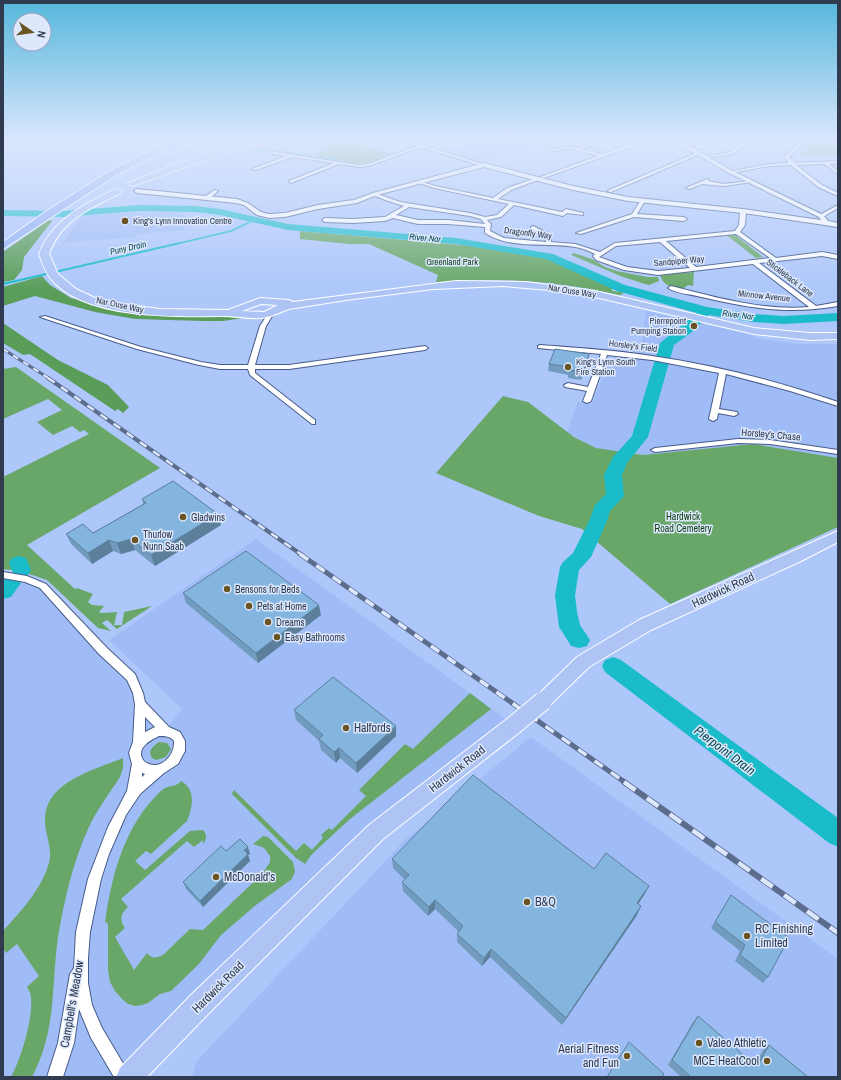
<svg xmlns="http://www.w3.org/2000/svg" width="841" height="1080" viewBox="0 0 841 1080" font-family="'Archivo Narrow',sans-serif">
	<rect width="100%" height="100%" fill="#adc7fb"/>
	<g fill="#a0bcf6">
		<path d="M 488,139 L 565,139 L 566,140 L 556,142 L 512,157 L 508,155 L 481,162 L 443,150 Z"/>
		<path d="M 183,212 L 186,218 L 184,230 L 138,234 L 136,237 L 69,242 L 62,244 L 81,218 L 90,215 L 125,213 Z"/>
		<path d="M 646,311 L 755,335 L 755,338 L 797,344 L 838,344 L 838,458 L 753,444 L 643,455 L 596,448 L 567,432 L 578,401 L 592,404 L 608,363 L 618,357 L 637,353 L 641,350 Z"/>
		<path d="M 256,539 L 514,725 L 376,832 L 129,1077 L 3,1077 L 3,575 L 35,582 L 131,677 L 138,693 L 165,730 L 182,709 L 109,640 Z"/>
		<path d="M 531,737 L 838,959 L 838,1077 L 192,1077 L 196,1062 L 406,839 Z"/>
	</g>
	<g fill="#68a767">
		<path d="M 335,139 L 352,139 L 348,142 L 393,154 L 371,162 L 358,164 L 315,155 Z"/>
		<path d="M 807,139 L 838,139 L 838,158 L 835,155 L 800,155 L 809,147 L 800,145 Z"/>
		<path d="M 300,231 L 474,246 L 541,257 L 553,261 L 612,286 L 612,291 L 622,292 L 623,294 L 619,295 C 559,281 497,277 436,282 L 438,275 L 369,244 L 349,244 L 300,239 Z"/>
		<path d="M 725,234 L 734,234 L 763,257 L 756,258 Z"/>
		<path d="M 574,253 L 592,259 L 605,267 L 617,271 L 648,277 L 658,277 L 659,281 L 649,285 L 645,284 L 623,277 L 571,255 Z"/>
		<path d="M 694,272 L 693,286 L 688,285 L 684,288 C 674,289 663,286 660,275 Z"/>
		<path d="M 16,367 L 160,468 L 27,545 L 75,589 L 77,588 L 93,594 L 88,602 L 92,605 L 104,606 L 99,612 L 101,613 L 117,612 L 114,625 L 122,625 L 124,612 L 152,606 L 117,629 L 107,620 L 102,623 L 111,631 L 98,628 L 47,580 L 20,571 L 3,569 L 3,477 L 89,434 L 84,430 L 80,432 L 72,426 L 53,435 L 37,422 L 62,410 L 48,399 L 3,419 L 3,369 Z"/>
		<path d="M 503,396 L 528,402 L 574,437 L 596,448 L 643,455 L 753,444 L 838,458 L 838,527 L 670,604 L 582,529 L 539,516 L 436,473 Z"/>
		<path d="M 470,693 L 491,709 L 350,819 L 312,854 L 305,864 L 296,858 L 232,794 L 234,790 L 296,851 L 304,843 L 312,850 L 323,838 L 321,835 L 329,828 L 332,830 L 366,796 L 359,790 L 405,744 L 413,749 Z"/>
		<path d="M 159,742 L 167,743 L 171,749 L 166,757 L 156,760 L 152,758 C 147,751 153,746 159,742 Z"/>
		<path d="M 123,758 L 123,768 L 120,777 C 109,794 96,811 88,829 C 73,862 64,901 58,937 C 51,988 57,1029 32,1077 L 11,1077 C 21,1059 33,1019 31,998 C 31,994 29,990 27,987 L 39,976 L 17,944 L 6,953 L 3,948 L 3,931 C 21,911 41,890 49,863 C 53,849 45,835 45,821 C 44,782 94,770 123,758 Z"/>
		<path d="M 181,781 C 196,789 193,807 187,821 L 151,854 L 146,851 L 135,861 L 145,870 L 190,831 L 203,830 C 207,834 207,840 203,844 L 203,840 L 194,847 L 187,841 L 121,899 L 128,907 C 121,913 119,920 125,928 L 115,937 L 134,970 L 147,953 C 152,959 156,958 163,955 L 190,929 L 203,930 L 263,873 L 270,862 L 270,856 L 264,848 L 253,844 L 263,836 L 268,837 L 293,862 L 295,871 L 292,879 L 256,905 L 221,935 L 199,964 L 171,991 L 160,994 L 148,1003 L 142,1005 L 135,1006 L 128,1004 L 123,1000 L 115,991 L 110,982 L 108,970 L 108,924 L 105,922 C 111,879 123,831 154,798 C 157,795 161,790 165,788 C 172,785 176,787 181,781 Z"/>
	</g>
	<g fill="#599d59">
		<path d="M 49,220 L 52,221 L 24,257 L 22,270 L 14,280 L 3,282 L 3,252 Z"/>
		<path d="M 42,276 L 50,285 L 71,298 L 137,315 L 235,316 L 243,318 L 223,321 L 203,321 L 135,319 L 95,312 L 35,296 L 3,306 L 3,287 Z"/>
		<path d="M 3,323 L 58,360 L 108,385 L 129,407 L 123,413 L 118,409 L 115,411 L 30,354 L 23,355 L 3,343 Z"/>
	</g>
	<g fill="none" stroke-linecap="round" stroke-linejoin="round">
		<g stroke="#1abcca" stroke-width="1.5">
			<path d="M 250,150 L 266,151"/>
			<path d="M 278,151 L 313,156"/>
			<path d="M 320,157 L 354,164"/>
			<path d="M 176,244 L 231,231 L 254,220"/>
		</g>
		<path stroke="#1abcca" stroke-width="2" d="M 3,284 L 180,243"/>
		<g fill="#1abcca" fill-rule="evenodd">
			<path d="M 139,205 L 195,206 L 220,209 L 288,224 L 456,238 L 553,254 L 625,285 L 707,307 L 753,314 L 783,316 L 838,313 L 838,321 L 783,324 L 753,322 L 709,315 L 692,332 L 674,345 L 648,437 L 627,463 L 622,475 L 624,496 L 610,511 L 607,521 L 591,557 L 579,570 L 575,595 L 577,612 L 580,625 L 590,640 L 587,646 L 579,648 L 571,646 L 563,633 L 559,627 L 555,595 L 560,567 L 563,562 L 573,553 L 589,521 L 595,505 L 606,494 L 604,475 L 613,457 L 632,436 L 660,343 L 697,313 L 617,291 L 546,259 L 456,244 L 288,230 L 220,215 L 195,212 L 139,211 L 63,217 L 3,216 L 3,210 L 63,211 Z"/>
			<path d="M 19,556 L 26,558 L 31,570 L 28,575 L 21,577 L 14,575 L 9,563 L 12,558 Z"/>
			<path d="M 11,576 L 18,578 L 21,583 L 11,597 L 3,599 L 3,579 Z"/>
			<path d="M 613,657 L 621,660 L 838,818 L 838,847 L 829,843 L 605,672 L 602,666 L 605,660 Z"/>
		</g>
		<g stroke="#475c8a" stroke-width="2">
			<g id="minor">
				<path d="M 311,139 L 316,139 L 308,146 L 304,146 L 304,144 Z"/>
				<path d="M 395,139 L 403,139 L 486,165 L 482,166 L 421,147 L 369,166 L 359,167 L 339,164 L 291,183 L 289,182 L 289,181 L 334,163 L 292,157 L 256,170 L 252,169 L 286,156 L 267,153 L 269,151 L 359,165 L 368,164 L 417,146 Z"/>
				<path d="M 423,139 L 429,139 L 420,143 L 420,141 Z"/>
				<path d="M 602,139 L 609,139 L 581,149 L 602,154 L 646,139 L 653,139 L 544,178 L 540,177 L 598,156 L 569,148 L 550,152 L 548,150 L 569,146 L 577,148 Z"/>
				<path d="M 712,139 L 718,139 L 703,148 L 691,151 L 689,150 Z"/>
				<path d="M 746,139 L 751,139 L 733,154 L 705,158 L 703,157 L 730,152 Z"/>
				<path d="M 802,139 L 807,139 L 789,157 L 795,163 L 838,161 L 838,163 L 829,164 L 838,171 L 838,174 L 824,164 L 796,165 L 822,185 L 838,193 L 838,196 L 818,187 L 791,165 L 769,166 L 731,173 L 729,172 L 769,164 L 789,163 L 784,157 Z"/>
				<path d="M 696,153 L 700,154 L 611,192 L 607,191 Z"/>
				<path d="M 536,178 L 538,180 L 511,190 L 498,199 L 562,212 L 566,209 L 583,213 L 583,215 L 567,213 L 563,216 L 514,205 L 501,217 L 487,220 L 491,224 L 490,231 L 504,238 L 546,242 L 545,236 L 531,229 L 531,227 L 533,226 L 549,234 L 551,242 L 575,244 L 600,252 L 615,243 L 735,231 L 739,225 L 740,211 L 743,209 L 746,211 L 745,225 L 740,232 L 776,258 L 822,252 L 838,255 L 838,259 L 822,256 L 759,263 L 816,306 L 838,302 L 838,306 C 787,315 748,308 697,296 C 689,294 675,293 668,288 L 671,286 C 715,297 763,311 809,307 L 753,264 L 658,275 L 624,270 L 596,260 L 593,256 L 595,254 C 589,251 582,248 575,247 C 546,242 511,250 485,233 L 485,227 L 448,224 L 418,224 L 393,218 L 385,221 L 353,223 L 325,222 L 322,220 L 325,218 L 353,219 L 385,217 L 404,206 L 385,200 L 373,195 L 373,194 L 375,193 L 400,202 L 470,213 L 485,217 L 497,215 L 509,204 L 434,188 L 417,182 L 419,181 L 435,186 L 493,198 L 507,188 ZM 409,207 L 470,216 L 481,219 L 485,224 L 448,220 L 418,220 L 396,215 ZM 736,234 L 770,258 L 696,267 L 666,241 ZM 660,242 L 690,268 L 658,271 L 627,267 L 599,257 L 616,246 Z"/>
				<path d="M 707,179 L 709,180 L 708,181 L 724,184 L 750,181 L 752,182 L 724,186 L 702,184 L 690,189 L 686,188 Z"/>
				<path d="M 214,190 L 218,191 L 209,199 L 205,199 L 205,197 Z"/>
				<path d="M 641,200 L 645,201 L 637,214 L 684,217 L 687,219 L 684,221 L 634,217 L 581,234 L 576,233 L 632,214 Z"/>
				<path d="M 838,205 L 838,208 L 823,217 L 818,216 Z"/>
				<path d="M 271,311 L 274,313 L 266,326 L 255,365 L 289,365 L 425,346 L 428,348 L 425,350 L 289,369 L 255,369 L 255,373 L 315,420 L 315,424 L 312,424 L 250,375 L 248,369 L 220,369 L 199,365 L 137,349 L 40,317 L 45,316 L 141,347 L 201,362 L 220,365 L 248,365 L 260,326 L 269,312 Z"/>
				<path d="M 540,345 C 578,348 615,350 652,356 C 715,365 777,381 838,402 L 838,406 L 790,391 L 726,374 L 719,409 L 737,412 L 738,414 L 734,416 L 718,413 L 717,419 L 713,421 L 709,419 L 719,373 L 652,360 L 607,355 L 591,401 L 587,403 L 583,401 L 587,391 L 565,387 L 564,385 L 568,383 L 588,387 L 601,354 L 538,348 L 538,346 Z"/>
				<path d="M 738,439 L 770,440 L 838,450 L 838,454 L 770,444 L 738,443 L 655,452 L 651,450 L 655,448 Z"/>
				<path d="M 3,572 L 27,576 L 46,584 L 107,648 L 135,674 L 143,693 L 145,702 L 169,727 L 180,732 L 185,741 L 185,751 L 178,764 L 164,773 L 140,794 L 126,815 L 109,854 L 101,879 L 90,932 L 88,958 L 88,983 L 92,1005 L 102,1028 L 131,1077 L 114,1077 L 91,1038 L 79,1009 L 74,1043 L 63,1077 L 47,1077 L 58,1043 L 70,974 L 74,968 L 76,932 L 88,879 L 108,827 L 127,791 L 132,764 L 129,753 L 133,742 L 135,704 L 133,693 L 127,680 L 99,654 L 40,588 L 25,582 L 3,578 ZM 145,717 L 155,727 L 145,732 ZM 159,736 C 165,736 170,736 174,741 C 175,754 163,769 149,764 C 146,763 143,761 142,758 C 137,747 151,740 159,736 ZM 142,773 L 145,774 L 142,777 Z"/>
			</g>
		</g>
		<g stroke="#475c8a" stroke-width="2">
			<path id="tertiary" d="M 669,139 L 677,139 L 733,171 L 823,215 L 828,221 L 838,223 L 838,227 L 743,213 L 628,201 L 573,190 L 484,167 L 377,195 L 357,203 L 318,209 L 285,217 L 269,218 L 257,215 L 244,205 L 236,203 L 137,193 L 134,191 L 137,189 L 237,199 L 248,203 L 261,212 L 269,214 L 285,213 L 318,205 L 354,200 L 373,193 L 484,163 L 573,186 L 628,197 L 743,209 L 821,220 L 819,217 L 729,173 Z"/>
		</g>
		<g stroke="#fff" stroke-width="2">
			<g id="primary">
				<path d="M 255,139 L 266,139 L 135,185 L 129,185 L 128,183 L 176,164 Z"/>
				<path d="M 118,189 L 122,191 L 121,193 C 90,208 61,220 49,254 L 58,274 L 76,289 L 95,298 L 114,303 L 160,309 L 228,310 L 260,298 L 289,300 L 293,302 L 456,281 L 526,282 L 595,291 L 754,328 L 810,333 L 838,333 L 838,339 L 810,340 L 754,334 L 595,297 L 549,290 L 503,286 L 433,289 L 346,300 L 289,309 L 271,316 L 262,318 C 249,319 236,316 222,316 C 175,317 84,319 51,279 C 45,271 42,263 39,254 C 50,226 72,211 98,198 C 105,194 111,190 118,189 ZM 261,304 L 278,305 L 264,312 L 242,311 Z"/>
				<path d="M 838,531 L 838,542 L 801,561 L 651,630 L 589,667 L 549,706 L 543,709 L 537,706 L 534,701 L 537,696 L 577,657 L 639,620 Z"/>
				<path d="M 514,717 L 521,719 L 523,725 L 521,731 L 383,839 L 211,1011 L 147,1077 L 116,1077 L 120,1068 L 193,993 L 369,825 L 507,719 Z"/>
			</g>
		</g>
		<g stroke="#fff" stroke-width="2">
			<path id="trunk" d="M 173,139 L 182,139 L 168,148 L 188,139 L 198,139 L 172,152 L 166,152 L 166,149 L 116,175 L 3,249 L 3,242 L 45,212 L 110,171 Z"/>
		</g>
		<use href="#minor" fill="#fff" fill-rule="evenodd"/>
		<use href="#tertiary" fill="#fff" fill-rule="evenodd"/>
		<use href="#primary" fill="#adc4f5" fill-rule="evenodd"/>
		<use href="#trunk" fill="#92b0f2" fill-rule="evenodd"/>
		<g stroke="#5c6c8c" stroke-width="3">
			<path id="rail-far3" d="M 3,349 L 50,379"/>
		</g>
		<g stroke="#5c6c8c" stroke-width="4">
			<path id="rail-far2" d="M 48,378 L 302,555"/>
		</g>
		<g stroke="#5c6c8c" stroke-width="5">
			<path id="rail-far1" d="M 300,554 L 626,783"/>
		</g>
		<g stroke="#5c6c8c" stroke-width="6">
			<path id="rail" d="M 624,782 L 838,933"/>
		</g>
		<use href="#rail-far3" stroke="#dde8fd" stroke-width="2" stroke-dasharray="6" stroke-linecap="butt"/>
		<use href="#rail-far2" stroke="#dde8fd" stroke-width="2.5" stroke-dasharray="8" stroke-linecap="butt"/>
		<use href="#rail-far1" stroke="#dde8fd" stroke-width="3.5" stroke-dasharray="10" stroke-linecap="butt"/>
		<use href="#rail" stroke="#dde8fd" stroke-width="4.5" stroke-dasharray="14" stroke-linecap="butt"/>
		<g stroke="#fff" stroke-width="20" stroke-linecap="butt">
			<path id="primary-bridge" d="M 514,725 L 543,701"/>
		</g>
		<use href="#primary-bridge" stroke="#adc4f5" stroke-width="18"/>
	</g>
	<g fill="#729cbf">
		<path d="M 333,139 L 352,139 L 353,140 L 353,145 L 341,147 L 333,140 Z"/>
		<path d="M 588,362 L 581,380 L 568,378 L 568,375 L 548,371 L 549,364 Z"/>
		<path d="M 142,499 L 221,525 L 155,566 L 135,550 L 121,554 L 113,551 L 92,564 L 71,544 L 66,534 L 93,533 L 143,504 Z"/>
		<path d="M 183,593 L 321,615 L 258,663 L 186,603 Z"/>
		<path d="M 294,710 L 396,726 L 396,736 L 357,773 L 340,758 L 336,763 L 321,750 L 319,741 L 296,720 Z"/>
		<path d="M 226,851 L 250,854 L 248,855 L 250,861 L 203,907 L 186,889 L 183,882 Z"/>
		<path d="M 392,859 L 594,869 L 649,886 L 644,895 L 638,904 L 637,915 L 562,1025 L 490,957 L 482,966 L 457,942 L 457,934 L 459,932 L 435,909 L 428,916 L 403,891 L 402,882 L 405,880 L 393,868 Z"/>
		<path d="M 731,895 L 768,977 L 763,983 L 735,961 L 740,951 L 711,928 Z"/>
		<path d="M 698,1016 L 755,1065 L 763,1050 L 769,1045 L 808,1077 L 681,1077 L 668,1065 L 693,1022 Z"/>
	</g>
	<g fill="#5c7f9b">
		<path d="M 353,140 L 353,145 L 341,147 L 341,142 Z"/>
		<path d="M 589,354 L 588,362 L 581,380 L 583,372 Z"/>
		<path d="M 218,514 L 221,525 L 155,566 L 151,555 Z"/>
		<path d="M 131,539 L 135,550 L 121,554 L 117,543 Z"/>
		<path d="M 109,540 L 113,551 L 92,564 L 88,553 Z"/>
		<path d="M 319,605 L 321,615 L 258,663 L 256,653 Z"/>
		<path d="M 396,726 L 396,736 L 357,773 L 356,763 Z"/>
		<path d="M 339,748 L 340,758 L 336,763 L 334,752 Z"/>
		<path d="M 248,847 L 250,854 L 248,855 L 250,861 L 203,907 L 200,901 Z"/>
		<path d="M 649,886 L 644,895 L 633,912 L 637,903 Z"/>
		<path d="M 435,900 L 435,909 L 428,916 L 429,907 Z"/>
		<path d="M 641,906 L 637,915 L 562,1025 L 566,1018 Z"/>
		<path d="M 491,949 L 490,957 L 482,966 L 484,958 Z"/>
	</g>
	<g fill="#84b5de" stroke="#5c7f9b">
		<path d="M 338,139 L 352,139 L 353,140 L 341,142 Z"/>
		<path d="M 555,349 L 589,354 L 583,372 L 569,370 L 570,367 L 549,364 Z"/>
		<path d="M 173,481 L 218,514 L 151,555 L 131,539 L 117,543 L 109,540 L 88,553 L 66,534 L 83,524 L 93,533 L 146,503 L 142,499 Z"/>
		<path d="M 246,551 L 319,605 L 256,653 L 183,593 Z"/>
		<path d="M 333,677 L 396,726 L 356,763 L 339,748 L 334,752 L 319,739 L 323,735 L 294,710 Z"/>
		<path d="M 473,775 L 594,869 L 606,853 L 649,886 L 637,903 L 641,906 L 566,1018 L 491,949 L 484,958 L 457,934 L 463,926 L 435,900 L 429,907 L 402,882 L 409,875 L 392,859 Z"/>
		<path d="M 240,839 L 248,847 L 244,850 L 248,854 L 200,901 L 183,882 L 221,846 L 226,851 Z"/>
		<path d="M 731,895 L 789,938 L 768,977 L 740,955 L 745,945 L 715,922 Z"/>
		<path d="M 698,1016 L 757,1067 L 769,1045 L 808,1077 L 691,1077 L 672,1060 Z"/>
		<path d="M 629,1042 L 664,1074 L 662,1077 L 607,1077 Z"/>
	</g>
	<linearGradient id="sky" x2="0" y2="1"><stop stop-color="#55b7dc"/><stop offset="0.48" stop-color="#dae6fd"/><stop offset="1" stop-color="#dae6fd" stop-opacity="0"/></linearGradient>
	<rect width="841" height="291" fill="url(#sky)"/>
	<g fill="#6a5323" stroke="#dde8fd" stroke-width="1.5">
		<circle cx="125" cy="221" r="4"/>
		<circle cx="694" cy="326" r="4"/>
		<circle cx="568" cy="367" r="4"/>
		<circle cx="183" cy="517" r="4"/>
		<circle cx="135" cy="540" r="4"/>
		<circle cx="227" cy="589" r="4"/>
		<circle cx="249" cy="606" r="4"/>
		<circle cx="268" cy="622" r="4"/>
		<circle cx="277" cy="637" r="4"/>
		<circle cx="346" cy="728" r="4"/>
		<circle cx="216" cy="877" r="4"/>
		<circle cx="527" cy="902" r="4"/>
		<circle cx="747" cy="936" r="4"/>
		<circle cx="699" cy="1043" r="4"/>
		<circle cx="627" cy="1056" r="4"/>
		<circle cx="767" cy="1061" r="4"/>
	</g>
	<g text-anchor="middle" stroke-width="3" stroke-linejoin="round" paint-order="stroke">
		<g font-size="9" fill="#303b50" stroke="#dde8fd" text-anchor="start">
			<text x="133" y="224">King's Lynn Innovation Centre</text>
			<text x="686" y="324" text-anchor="end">Pierrepoint<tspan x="686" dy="10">Pumping Station</tspan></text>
			<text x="576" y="365">King's Lynn South<tspan x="576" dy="10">Fire Station</tspan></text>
		</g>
		<g font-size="9" fill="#303b50" stroke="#dde8fd">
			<text transform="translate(528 233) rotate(7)" y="3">Dragonfly Way</text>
			<text transform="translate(679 261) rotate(-5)" y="3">Sandpiper Way</text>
			<text transform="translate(790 278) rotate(37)" y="3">Stickleback Lane</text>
			<text transform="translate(572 291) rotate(9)" y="3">Nar Ouse Way</text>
			<text transform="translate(764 296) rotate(6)" y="3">Minnow Avenue</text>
			<text transform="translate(120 305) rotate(12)" y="3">Nar Ouse Way</text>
			<text transform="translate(633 346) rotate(7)" y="3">Horsley's Field</text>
		</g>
		<g font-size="9" font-style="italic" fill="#05474d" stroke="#dde8fd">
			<text transform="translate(425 238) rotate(5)" y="3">River Nar</text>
			<text transform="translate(128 248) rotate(-13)" y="3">Puny Drain</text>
			<text transform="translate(738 315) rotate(7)" y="3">River Nar</text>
		</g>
		<g font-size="9" fill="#134315" stroke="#dde8fd">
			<text x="452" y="265">Greenland Park</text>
		</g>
		<g font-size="10" fill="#303b50" stroke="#dde8fd">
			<text transform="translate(771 434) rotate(5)" y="4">Horsley's Chase</text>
		</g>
		<g font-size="10" fill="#134315" stroke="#dde8fd">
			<text x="683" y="520">Hardwick<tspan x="683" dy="12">Road Cemetery</tspan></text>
		</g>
		<g font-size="10" fill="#303b50" stroke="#dde8fd" text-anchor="start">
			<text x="191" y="521">Gladwins</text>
			<text x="143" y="538">Thurlow<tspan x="143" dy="12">Nunn Saab</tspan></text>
			<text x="235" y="593">Bensons for Beds</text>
			<text x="257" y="610">Pets at Home</text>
			<text x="276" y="626">Dreams</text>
			<text x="285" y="641">Easy Bathrooms</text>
		</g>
		<g font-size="12" fill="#303b50" stroke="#dde8fd">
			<text transform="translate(723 590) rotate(-25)" y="4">Hardwick Road</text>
			<text transform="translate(457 769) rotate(-38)" y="4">Hardwick Road</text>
			<text transform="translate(218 987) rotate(-45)" y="4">Hardwick Road</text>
			<text transform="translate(72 1004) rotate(-80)" y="4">Campbell's Meadow</text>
		</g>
		<g font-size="12" fill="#303b50" stroke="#dde8fd" text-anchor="start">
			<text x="354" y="732">Halfords</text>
			<text x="224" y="881">McDonald's</text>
			<text x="535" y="906">B&amp;Q</text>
			<text x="755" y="933">RC Finishing<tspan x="755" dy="14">Limited</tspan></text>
			<text x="707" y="1047">Valeo Athletic</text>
			<text x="619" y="1053" text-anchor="end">Aerial Fitness<tspan x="619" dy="14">and Fun</tspan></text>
			<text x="759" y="1065" text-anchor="end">MCE HeatCool</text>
		</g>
		<g font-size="13" font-style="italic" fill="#05474d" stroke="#dde8fd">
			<text transform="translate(725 750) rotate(37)" y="5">Pierpoint Drain</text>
		</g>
	</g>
	<rect width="841" height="1080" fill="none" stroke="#303b50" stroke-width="8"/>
	<g transform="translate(32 32) rotate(103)"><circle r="19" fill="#dde8fd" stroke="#98a3b8"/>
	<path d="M0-3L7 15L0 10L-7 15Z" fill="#6a5323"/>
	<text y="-6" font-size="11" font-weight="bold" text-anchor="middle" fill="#303b50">N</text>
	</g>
</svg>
